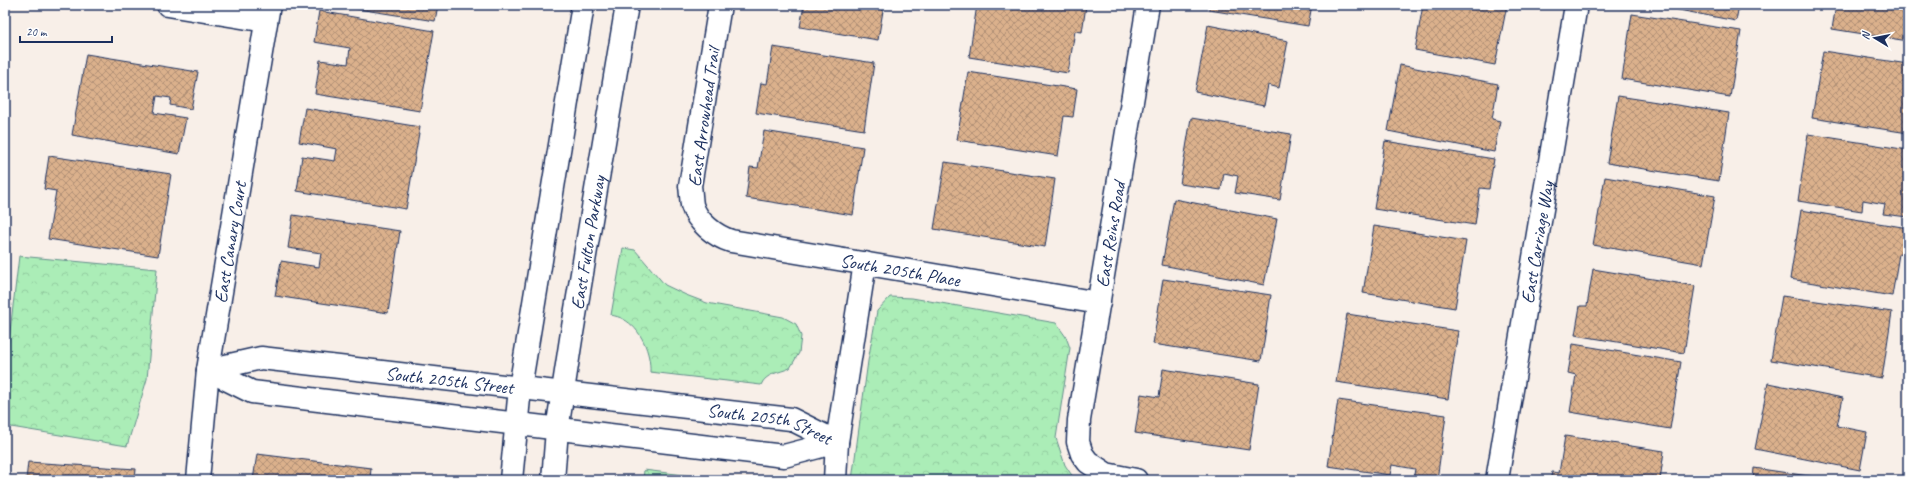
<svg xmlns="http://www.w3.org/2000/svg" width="1913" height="485" viewBox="0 0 1913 485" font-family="Caveat,sans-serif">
	<defs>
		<pattern id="park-crowns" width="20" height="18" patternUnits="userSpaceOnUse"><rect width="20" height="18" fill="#abedb7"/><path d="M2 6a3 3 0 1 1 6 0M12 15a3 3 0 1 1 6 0" fill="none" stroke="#93cca0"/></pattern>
		<pattern id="building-cross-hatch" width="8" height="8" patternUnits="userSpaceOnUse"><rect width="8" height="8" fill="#dbb18c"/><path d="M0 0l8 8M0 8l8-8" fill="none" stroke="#b19076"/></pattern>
	</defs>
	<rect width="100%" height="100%" fill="#f8efe8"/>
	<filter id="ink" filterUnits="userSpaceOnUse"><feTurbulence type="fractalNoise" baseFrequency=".025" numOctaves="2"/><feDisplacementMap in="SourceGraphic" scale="8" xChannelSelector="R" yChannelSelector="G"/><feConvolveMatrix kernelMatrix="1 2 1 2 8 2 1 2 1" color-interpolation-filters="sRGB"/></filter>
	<g filter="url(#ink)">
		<g fill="url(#park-crowns)" stroke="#638e8a">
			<path d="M 623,248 L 635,250 L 665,285 L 686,295 L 707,303 L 783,317 L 796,324 L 801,336 L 799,353 L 790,368 C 779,373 766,373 761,385 L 650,372 C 651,353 641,328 623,319 C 620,317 615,316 611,315 Z"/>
			<path d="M 19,256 L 157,269 L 147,379 L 127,446 L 5,426 L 5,373 Z"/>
			<path d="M 890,297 L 912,298 L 1056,323 L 1066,337 L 1070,348 L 1056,438 L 1065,465 L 1075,480 L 852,480 L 868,361 L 877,311 Z"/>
			<path d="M 644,470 L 724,480 L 643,480 Z"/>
		</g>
		<g fill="url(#building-cross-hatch)" stroke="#1b2f5e">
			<path d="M 332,5 L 438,5 L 435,21 Z"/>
			<path d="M 804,5 L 884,5 L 878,40 L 800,27 Z"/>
			<path d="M 977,5 L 1086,6 L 1082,32 L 1075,31 L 1068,73 L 969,57 Z"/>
			<path d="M 1209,5 L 1312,5 L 1308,26 L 1209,10 Z"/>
			<path d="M 1423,5 L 1437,7 L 1438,5 L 1507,5 L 1495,65 L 1415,50 Z"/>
			<path d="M 1653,5 L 1739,5 L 1736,21 Z"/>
			<path d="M 1836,5 L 1908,5 L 1908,41 L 1832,29 Z"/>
			<path d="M 319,11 L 434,31 L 420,111 L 315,94 L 320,60 L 348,64 L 350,48 L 314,42 Z"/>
			<path d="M 1632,14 L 1741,31 L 1730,97 L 1622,79 Z"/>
			<path d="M 1208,25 L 1288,41 L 1279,88 L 1268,85 L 1264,106 L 1195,92 Z"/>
			<path d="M 773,47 L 874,63 L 864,130 L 756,113 L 761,83 L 767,84 Z"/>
			<path d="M 1823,51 L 1908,64 L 1905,94 L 1908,95 L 1908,133 L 1812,118 Z"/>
			<path d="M 86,54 L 198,72 L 191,109 L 170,105 L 171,98 L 157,96 L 154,113 L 186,118 L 179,154 L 72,135 Z"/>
			<path d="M 1400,65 L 1498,84 L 1492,119 L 1500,121 L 1494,152 L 1388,131 Z"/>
			<path d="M 968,72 L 1077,89 L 1073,117 L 1064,116 L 1058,156 L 957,140 Z"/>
			<path d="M 1618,96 L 1729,113 L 1719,181 L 1607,163 Z"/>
			<path d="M 305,108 L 420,127 L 406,209 L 297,191 L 302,156 L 335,161 L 337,149 L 299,142 Z"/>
			<path d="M 1191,118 L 1291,134 L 1280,200 L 1235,193 L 1238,176 L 1224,173 L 1221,190 L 1180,184 Z"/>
			<path d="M 764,131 L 863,147 L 853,215 L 746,198 L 750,167 L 758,168 Z"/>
			<path d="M 1808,134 L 1908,150 L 1908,217 L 1883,214 L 1885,204 L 1863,200 L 1862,211 L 1798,201 Z"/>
			<path d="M 1385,141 L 1494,159 L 1489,189 L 1480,188 L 1475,225 L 1374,209 Z"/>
			<path d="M 49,156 L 171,174 L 158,256 L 48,239 L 56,191 L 44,189 Z"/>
			<path d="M 945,162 L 1055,179 L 1045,247 L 934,229 Z"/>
			<path d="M 1605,177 L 1715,196 L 1703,264 L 1593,245 Z"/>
			<path d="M 1174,199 L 1277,219 L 1264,285 L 1162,265 Z"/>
			<path d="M 1801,210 L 1908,228 L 1905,255 L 1899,254 L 1892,296 L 1790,279 Z"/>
			<path d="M 293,215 L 400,231 L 388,313 L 275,296 L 281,261 L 319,267 L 321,253 L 288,248 Z"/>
			<path d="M 1374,226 L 1466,241 L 1455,308 L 1363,293 Z"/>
			<path d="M 1593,269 L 1695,286 L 1684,353 L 1575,335 L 1580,306 L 1587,306 Z"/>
			<path d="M 1163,279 L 1271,295 L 1261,361 L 1153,344 Z"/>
			<path d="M 1782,296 L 1892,312 L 1882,378 L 1771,360 Z"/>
			<path d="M 1347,314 L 1458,331 L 1448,399 L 1336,382 Z"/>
			<path d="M 1573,344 L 1681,362 L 1670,429 L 1570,412 L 1576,375 L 1568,373 Z"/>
			<path d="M 1163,369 L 1259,384 L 1249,450 L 1135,433 L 1141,394 L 1159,397 Z"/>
			<path d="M 1768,383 L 1843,398 L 1837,426 L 1867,432 L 1860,470 L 1755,449 Z"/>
			<path d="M 1338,400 L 1446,415 L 1437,480 L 1413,480 L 1415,469 L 1392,465 L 1390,475 L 1328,466 Z"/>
			<path d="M 1565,436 L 1664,451 L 1660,480 L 1550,480 L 1552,472 L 1559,473 Z"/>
			<path d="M 257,454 L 371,468 L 370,480 L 253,480 Z"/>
			<path d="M 28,462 L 136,469 L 135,480 L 26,480 Z"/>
			<path d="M 1754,468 L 1836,480 L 1753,480 Z"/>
		</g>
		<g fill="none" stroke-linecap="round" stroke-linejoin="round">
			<g stroke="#1b2f5e" stroke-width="25">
				<g id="street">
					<path d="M 168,5 L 266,21"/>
					<path id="s1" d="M 720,5 L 690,186 C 691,192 691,199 692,205 C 697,222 715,236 731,241 L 1099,303"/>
					<path d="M 208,370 L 252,392 L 784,456 L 837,442"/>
					<path id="s2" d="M 208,370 L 261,358 L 791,419 L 837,442"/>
					<path id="s3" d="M 198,480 L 208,370 L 269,5"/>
					<path d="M 511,480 L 520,388 L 583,5"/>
					<path id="s4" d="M 553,480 L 557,430 L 571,339 L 627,5"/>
					<path d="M 835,480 L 837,442 L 865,263"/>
					<path id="s5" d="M 1136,480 L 1106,474 L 1088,462 L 1082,454 L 1078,442 L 1079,420 L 1148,5"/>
					<path id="s6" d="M 1497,480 L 1576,5"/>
				</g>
			</g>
			<use href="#street" stroke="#fff" stroke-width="22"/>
		</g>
	</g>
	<g text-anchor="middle" stroke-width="3" stroke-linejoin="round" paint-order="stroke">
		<g font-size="19" fill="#1b2f5e" stroke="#fff">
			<text transform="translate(703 117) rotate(-82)" y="7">East Arrowhead Trail</text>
			<text dy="7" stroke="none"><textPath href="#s5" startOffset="285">East Reins Road</textPath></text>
			<text dy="7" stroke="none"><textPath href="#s3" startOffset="240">East Canary Court</textPath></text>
			<text dy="7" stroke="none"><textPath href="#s4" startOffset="240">East Fulton Parkway</textPath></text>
			<text dy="7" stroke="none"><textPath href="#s6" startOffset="241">East Carriage Way</textPath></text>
			<text dy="7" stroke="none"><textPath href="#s1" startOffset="429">South 205th Place</textPath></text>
			<text dy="7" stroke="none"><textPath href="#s2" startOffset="244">South 205th Street</textPath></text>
			<text dy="7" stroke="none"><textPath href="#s2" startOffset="568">South 205th Street</textPath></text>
		</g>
	</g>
	<rect width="1913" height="485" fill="none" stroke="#fff" stroke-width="20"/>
	<rect x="10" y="10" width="1893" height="465" fill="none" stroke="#1b2f5e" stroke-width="1.5" filter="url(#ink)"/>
	<g transform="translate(1875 38) rotate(280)" stroke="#ffffff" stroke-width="3" paint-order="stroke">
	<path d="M0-3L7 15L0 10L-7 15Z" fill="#1b2f5e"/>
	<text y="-6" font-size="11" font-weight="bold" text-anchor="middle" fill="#1b2f5e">N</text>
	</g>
	<path d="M20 36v6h92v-6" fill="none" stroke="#1b2f5e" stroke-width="2"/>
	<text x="26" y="36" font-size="12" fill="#1b2f5e" stroke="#ffffff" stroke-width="3" paint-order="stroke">20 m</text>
</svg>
